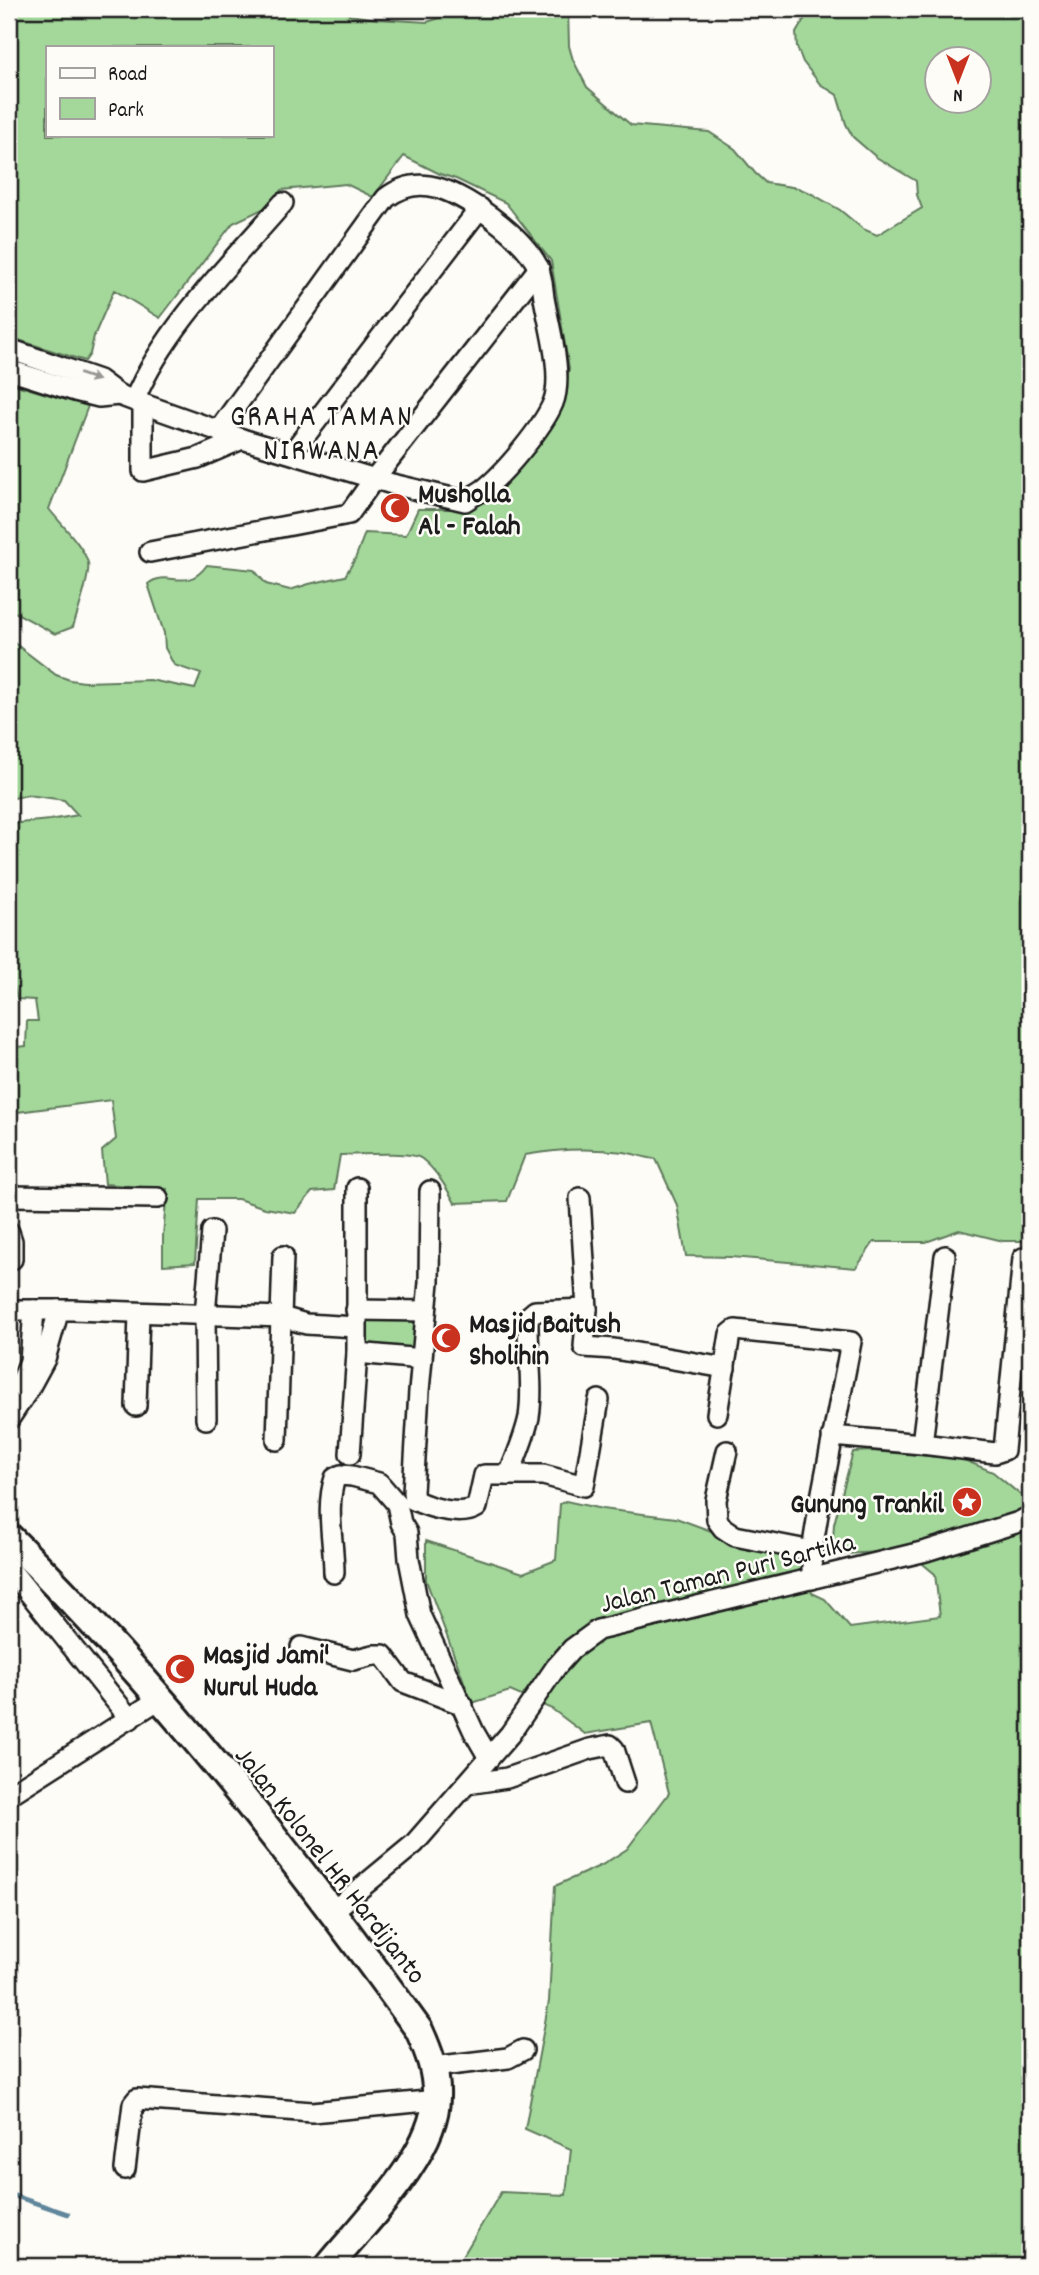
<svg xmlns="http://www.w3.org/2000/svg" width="1039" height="2275" viewBox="0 0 1039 2275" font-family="Dekko,sans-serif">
	<rect width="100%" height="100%" fill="#fdfcf7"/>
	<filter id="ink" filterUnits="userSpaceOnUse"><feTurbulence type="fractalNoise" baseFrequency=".0143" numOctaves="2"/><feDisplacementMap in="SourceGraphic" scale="14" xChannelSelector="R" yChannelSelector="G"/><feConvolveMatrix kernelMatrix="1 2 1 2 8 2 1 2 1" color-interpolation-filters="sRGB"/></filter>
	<g filter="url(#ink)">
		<g fill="#a4d89b" stroke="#607a5c" stroke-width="2" fill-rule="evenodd">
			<path d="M 9,9 L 348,9 L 349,15 L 378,19 L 427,22 L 469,9 L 568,9 L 569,46 L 573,60 L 587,87 L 631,125 L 709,132 L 735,149 L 755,173 L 766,183 L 798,188 L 812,194 L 840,210 L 863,229 L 877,235 L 922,208 L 917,195 L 916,181 L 876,157 L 853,137 L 846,124 L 837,95 L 820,84 L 803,62 L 797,47 L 796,33 L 810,9 L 1030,9 L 1030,1241 L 1003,1241 L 959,1230 L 926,1242 L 874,1242 L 856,1268 L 731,1257 L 686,1256 L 677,1205 L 656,1159 C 645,1158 635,1154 624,1152 C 593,1148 556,1149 525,1155 L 507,1201 L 455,1203 C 446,1187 436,1170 422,1159 C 411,1150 355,1155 340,1155 L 334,1190 L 312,1192 L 295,1213 L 265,1208 L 238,1199 L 199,1199 L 195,1263 L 163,1265 L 163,1236 L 167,1189 L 105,1184 L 102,1151 L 116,1139 L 111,1100 L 9,1113 L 9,1048 L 26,1046 L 27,1021 L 38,1021 L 35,1000 L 17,999 L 11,976 L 9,975 L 9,824 L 50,820 L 78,815 L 64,800 L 28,795 L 9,799 L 9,639 L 56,675 L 70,680 L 84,682 L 150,680 L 195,689 L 201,674 L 174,665 L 165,648 L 164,633 L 148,584 C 168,568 186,594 207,565 L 254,570 L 266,584 L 290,590 L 309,584 L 345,576 L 355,559 L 365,533 L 406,535 L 418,509 L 461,509 L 559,407 L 569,369 L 551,261 L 506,203 L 456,179 L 440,174 L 404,156 L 373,197 L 346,184 L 281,190 L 271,205 L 233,223 L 160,318 L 114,290 L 94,336 L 90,354 L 85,361 L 9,337 ZM 47,47 L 271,47 L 271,135 L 47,135 ZM 937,60 L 979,60 L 979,102 L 937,102 Z"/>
			<path d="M 9,383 L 88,406 L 49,509 C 59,522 84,546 88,563 C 91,575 77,614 73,627 L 55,634 L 9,609 Z"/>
			<path d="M 363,1317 L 418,1319 L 417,1348 L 362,1346 Z"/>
			<path d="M 872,1451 L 962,1459 L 993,1472 L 1030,1503 L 1030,2266 L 457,2266 L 501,2192 L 566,2195 L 571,2149 L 525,2129 L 549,2001 L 555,1886 L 602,1865 L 627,1849 L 669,1793 L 651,1723 L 585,1734 L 552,1709 L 510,1691 L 472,1703 L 426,1580 L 426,1541 L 523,1573 L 556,1560 L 560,1504 L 566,1501 L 602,1509 L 676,1518 L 752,1546 L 801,1560 L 812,1593 L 825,1599 L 850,1628 L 940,1616 L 935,1574 L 906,1550 L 832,1555 L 834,1524 L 853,1452 Z"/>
		</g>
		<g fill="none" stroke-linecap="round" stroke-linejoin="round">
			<path stroke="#60869b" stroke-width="4.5" d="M 9,2194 L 68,2214"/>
			<g stroke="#1c1c1c" stroke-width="24">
				<g id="street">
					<path d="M 9,349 L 99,380 L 119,395"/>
					<path d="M 9,370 L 75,391 L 99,397 L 119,395 L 143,404 L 242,439 L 392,484 L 465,501 C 471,497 477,494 483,490 C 504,474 543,427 553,403 C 564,376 549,327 544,298 C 543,289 542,276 538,267 C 523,236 464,192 430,186 C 413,183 399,188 386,198 L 218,431"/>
					<path d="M 135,399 C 164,328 233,261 283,203"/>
					<path d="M 143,404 L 143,471 L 198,458 L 242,439"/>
					<path d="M 292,453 L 480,208"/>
					<path d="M 150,552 L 349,514 L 374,479 L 539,268"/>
					<path d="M 430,1191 L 429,1282 L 419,1391 L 413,1492 L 414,1500 C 430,1508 462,1517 477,1507 L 484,1475 L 543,1475 L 584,1486 L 599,1400"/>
					<path d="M 9,1196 L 158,1198"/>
					<path d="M 580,1198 L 587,1309 L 584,1347 L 614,1349 L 725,1368"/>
					<path d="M 9,1232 L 12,1241 L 12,1259"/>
					<path d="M 9,1310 L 72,1310 L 282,1317 L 306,1324 L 356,1327"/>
					<path d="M 356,1310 L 426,1311"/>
					<path d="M 357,1353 L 422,1359"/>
					<path d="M 9,1394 L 21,1382 L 30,1361 L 34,1310"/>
					<path d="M 136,1406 L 139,1313"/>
					<path d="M 717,1414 L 730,1334 L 735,1330 L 851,1342 L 819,1508 L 812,1551 L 812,1579"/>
					<path d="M 9,1419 L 27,1392 L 45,1359 L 59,1310"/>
					<path d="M 206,1419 L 205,1315 L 212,1231"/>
					<path d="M 832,1436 L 922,1444 L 995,1453 L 1004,1450 L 1023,1258"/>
					<path d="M 277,1440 L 283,1256"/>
					<path d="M 922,1444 L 945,1256"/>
					<path d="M 727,1451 L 716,1500 L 717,1520 L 723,1528 L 735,1536 L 812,1551"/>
					<path d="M 350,1454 L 357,1353 L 357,1188"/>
					<path d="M 509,1475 C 516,1456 525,1437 529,1417 C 534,1385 527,1350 528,1317 L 535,1311 L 587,1309"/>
					<path d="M 9,1568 L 130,1719"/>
					<path d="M 334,1573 C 334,1542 325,1508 335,1478 L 341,1475 L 352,1476 L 379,1483 L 397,1504 L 401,1523 L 407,1533 L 409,1559 L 420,1615 L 474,1732 L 489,1758"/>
					<path d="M 301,1647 L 353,1660 L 373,1655 L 383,1655 L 403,1682 L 463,1705"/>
					<path d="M 467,1784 L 507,1778 L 590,1749 L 610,1745 L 614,1749 L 625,1783"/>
					<path d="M 9,1795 L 161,1698"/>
					<path d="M 333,1911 L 414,1844 L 510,1734 L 556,1667 L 572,1649 L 598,1630 L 926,1551 L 1019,1522 L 1030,1516"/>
					<path d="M 433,2067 L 508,2058 L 523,2050"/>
					<path d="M 125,2169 L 133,2104 L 137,2099 L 312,2112 L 437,2100"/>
				</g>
			</g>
			<g stroke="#1c1c1c" stroke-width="32">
				<path id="secondary" d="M 9,1537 C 162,1688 294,1856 419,2030 C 429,2052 437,2073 436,2097 C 436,2153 363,2224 329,2266"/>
			</g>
			<use href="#street" stroke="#fdfcf7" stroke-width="19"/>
			<use href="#secondary" stroke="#fdfcf7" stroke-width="26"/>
		</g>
		<defs><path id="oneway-solid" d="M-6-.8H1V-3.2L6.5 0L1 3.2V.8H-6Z" transform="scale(1.75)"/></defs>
		<use fill="#989794" href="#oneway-solid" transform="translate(89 377) rotate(19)"/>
	</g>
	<defs>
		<g id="mosque-disc" transform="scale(1.575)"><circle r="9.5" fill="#c8321e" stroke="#fdfcf7"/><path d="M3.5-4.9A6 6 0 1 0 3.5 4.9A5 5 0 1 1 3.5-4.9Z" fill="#fff"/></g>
		<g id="sight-disc" transform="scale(1.575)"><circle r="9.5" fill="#c8321e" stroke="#fdfcf7"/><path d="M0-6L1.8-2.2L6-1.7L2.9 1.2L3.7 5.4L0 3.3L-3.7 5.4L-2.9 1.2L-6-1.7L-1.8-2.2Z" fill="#fff"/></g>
	</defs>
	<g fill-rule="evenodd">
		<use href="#mosque-disc" x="395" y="508"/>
		<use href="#mosque-disc" x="446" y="1338"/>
		<use href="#sight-disc" x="967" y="1502"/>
		<use href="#mosque-disc" x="180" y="1669"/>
	</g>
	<g text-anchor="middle" stroke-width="5" stroke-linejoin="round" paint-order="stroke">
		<g font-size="28" font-weight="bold" fill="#1c1c1c" stroke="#fdfcf7" text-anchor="start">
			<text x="418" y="502">Musholla<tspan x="418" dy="32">Al - Falah</tspan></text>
			<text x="469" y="1332">Masjid Baitush<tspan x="469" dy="32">Sholihin</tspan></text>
			<text x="944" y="1512" text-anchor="end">Gunung Trankil</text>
			<text x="203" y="1663">Masjid Jami'<tspan x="203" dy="32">Nurul Huda</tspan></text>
		</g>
		<g font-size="28" fill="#1c1c1c" stroke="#fdfcf7">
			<text transform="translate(727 1571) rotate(-14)" y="10">Jalan Taman Puri Sartika</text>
			<text transform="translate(332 1864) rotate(52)" y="10">Jalan Kolonel HR Hardijanto</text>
		</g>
		<g font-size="30" letter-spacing="2" fill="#1c1c1c" stroke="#fdfcf7">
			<text x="322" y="425">GRAHA TAMAN<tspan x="322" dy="34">NIRWANA</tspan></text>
		</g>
	</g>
	<rect width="1039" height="2275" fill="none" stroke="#fdfcf7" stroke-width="35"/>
	<rect x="18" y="18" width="1004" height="2240" fill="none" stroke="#1c1c1c" stroke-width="2.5" filter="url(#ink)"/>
	<rect x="46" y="46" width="228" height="91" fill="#fdfcf7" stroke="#a3a29f" stroke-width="2"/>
	<rect x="60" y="68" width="35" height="10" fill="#fdfcf7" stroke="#a3a29f" stroke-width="2"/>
	<text x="108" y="80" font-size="21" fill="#1c1c1c">Road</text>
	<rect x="60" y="98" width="35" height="21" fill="#a4d89b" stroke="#a3a29f" stroke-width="2"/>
	<text x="108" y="116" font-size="21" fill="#1c1c1c">Park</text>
	<g transform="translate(958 80) rotate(180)"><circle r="33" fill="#fdfcf7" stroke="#a3a29f" stroke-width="2"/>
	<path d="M0-5L12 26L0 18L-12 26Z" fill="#c8321e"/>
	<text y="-10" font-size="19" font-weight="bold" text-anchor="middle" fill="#1c1c1c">N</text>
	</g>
</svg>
